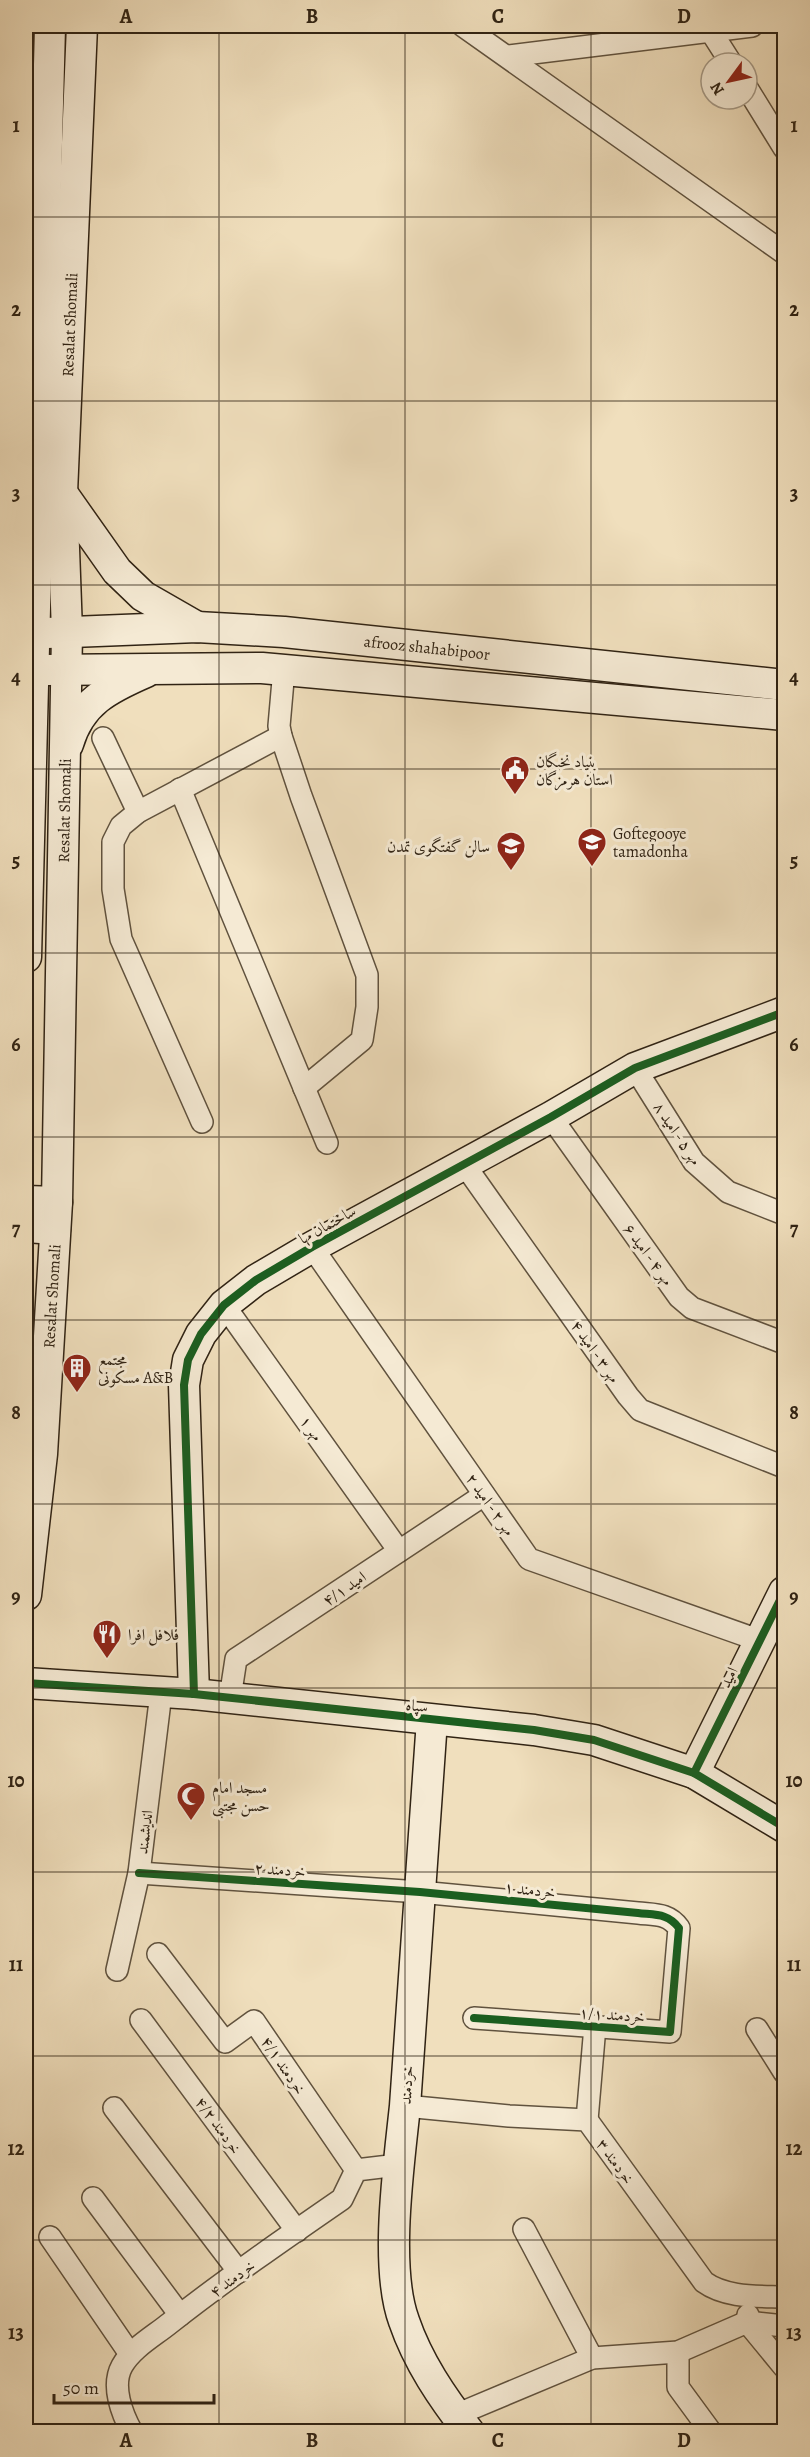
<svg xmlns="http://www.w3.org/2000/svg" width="810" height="2457" viewBox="0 0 810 2457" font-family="Alegreya,Amiri,serif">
	<rect width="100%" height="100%" fill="#f0dfbd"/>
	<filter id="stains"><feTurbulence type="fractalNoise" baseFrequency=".00333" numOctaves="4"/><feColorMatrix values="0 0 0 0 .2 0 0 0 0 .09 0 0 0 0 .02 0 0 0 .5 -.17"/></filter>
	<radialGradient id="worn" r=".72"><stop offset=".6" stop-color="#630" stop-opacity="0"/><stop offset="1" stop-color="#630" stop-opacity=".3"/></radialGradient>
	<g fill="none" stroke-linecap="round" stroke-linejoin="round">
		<g stroke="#60523e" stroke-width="24">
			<g id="street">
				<path d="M 463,26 L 784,253"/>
				<path d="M 711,26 L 710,30 L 731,63"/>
				<path d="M 508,56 L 752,26"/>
				<path d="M 747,88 L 784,148"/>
				<path d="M 26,106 L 48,107"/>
				<path d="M 284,669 L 279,726 L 281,736 L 301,796 L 367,975 L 367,1007 L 362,1040 L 304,1088"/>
				<path d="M 103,738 L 138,812"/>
				<path d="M 180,789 L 327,1143"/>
				<path d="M 635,1068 L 694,1162 L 728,1192 L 784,1214"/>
				<path d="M 551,1117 L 679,1297 L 692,1308 L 784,1343"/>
				<path d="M 202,1122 L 121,939 L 113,889 L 113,842 L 121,826 L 138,812 L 281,736"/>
				<path d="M 464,1164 L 628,1396 L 640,1410 L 784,1467"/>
				<path d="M 312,1247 L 529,1559 L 761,1641"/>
				<path d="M 224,1305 L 399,1551"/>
				<path d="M 230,1698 L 236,1659 L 484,1495"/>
				<path d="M 139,1873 L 420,1892 L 638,1913 C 655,1915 668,1913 679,1928 L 670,2032 L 474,2018"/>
				<path d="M 158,1954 L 225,2042 L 254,2021 L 356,2170"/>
				<path d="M 117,1970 L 139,1873 L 161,1693"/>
				<path d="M 141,2020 L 297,2231"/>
				<path d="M 757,2029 L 784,2072"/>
				<path d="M 405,2106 L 509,2116 L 587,2120 L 704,2282 C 726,2298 758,2296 784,2297"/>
				<path d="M 114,2108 L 239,2272"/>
				<path d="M 587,2120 L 595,2026"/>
				<path d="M 93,2198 L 180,2315"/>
				<path d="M 524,2229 L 592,2358"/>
				<path d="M 50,2237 L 130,2354"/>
				<path d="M 748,2315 L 747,2322 L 784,2367"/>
				<path d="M 678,2352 L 678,2387 L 711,2432"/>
				<path d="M 456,2415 L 592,2358 L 678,2352 L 747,2322 L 784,2326"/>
				<path d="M 132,2432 C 122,2414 111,2386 122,2366 C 132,2348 154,2336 170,2323 C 226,2279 284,2239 342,2199 L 356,2170 L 398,2165"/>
			</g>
		</g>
		<g stroke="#302314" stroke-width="33">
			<g id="secondary">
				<path d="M 62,493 L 117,571 L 143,596 L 197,627"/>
				<path id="s1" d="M 47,633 L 197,627 L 284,632 L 784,685"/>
				<path d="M 46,670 L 262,668 L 784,715"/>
				<path d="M 68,744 C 80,702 109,688 146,672"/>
				<path d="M 26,957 L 50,26"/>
				<path d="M 26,1201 L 57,1202"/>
				<path d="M 26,1227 L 55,1229"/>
				<path id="s2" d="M 26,1595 L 42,1454 L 57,1202 L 67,632 L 62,493 L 82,26"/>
				<path d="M 26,1683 L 194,1694 L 534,1730 L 594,1740 L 694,1773 L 784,1827"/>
				<path d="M 194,1694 L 184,1385 L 188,1360 L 201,1334 L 224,1305 L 256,1280 L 312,1247 L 551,1117 L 635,1068 L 784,1012"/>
				<path d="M 432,1720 L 405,2106 C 399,2164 384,2267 404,2321 C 418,2362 442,2397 469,2432"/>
				<path d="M 694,1773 L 784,1592"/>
			</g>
		</g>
		<use href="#street" stroke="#f5ead4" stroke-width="21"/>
		<use href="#secondary" stroke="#f5ead4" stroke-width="30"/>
		<g stroke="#f5ead4" stroke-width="11">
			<g id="cycleway">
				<path d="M 26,1683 L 194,1694 L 534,1730 L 594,1740 L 694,1773 L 784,1827"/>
				<path d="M 194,1694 L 184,1385 L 188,1360 L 201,1334 L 224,1305 L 256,1280 L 312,1247 L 551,1117 L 635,1068 L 784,1012"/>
				<path d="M 694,1773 L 784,1592"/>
				<path d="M 139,1873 L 420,1892 L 638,1913 C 655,1915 668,1913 679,1928 L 670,2032 L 474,2018"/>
			</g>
		</g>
		<use href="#cycleway" stroke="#1b5e20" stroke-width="8"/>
	</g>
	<path fill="none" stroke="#302314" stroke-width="1.5" stroke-opacity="0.55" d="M 219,26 L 219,2432M 405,26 L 405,2432M 591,26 L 591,2432M 26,217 L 784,217M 26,401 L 784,401M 26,585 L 784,585M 26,769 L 784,769M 26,953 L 784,953M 26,1137 L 784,1137M 26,1320 L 784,1320M 26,1504 L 784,1504M 26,1688 L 784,1688M 26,1872 L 784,1872M 26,2056 L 784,2056M 26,2240 L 784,2240"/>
	<defs>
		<g id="civic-pin" transform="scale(1.5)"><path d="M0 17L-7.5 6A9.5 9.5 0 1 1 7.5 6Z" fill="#8f2418" stroke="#f5ead4"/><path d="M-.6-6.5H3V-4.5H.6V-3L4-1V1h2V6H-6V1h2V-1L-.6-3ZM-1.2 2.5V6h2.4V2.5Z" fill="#fff"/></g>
		<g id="university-pin" transform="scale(1.5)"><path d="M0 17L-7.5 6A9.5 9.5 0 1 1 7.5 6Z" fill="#8f2418" stroke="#f5ead4"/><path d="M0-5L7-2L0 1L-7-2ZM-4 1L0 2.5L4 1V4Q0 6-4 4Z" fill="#fff"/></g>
		<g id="building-pin" transform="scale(1.5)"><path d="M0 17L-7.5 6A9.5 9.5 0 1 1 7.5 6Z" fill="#8f2418" stroke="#f5ead4"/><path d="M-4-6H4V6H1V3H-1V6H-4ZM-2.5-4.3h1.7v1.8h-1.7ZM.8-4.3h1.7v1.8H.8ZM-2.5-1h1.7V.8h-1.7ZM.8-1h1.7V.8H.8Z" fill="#fff"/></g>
		<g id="restaurant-pin" transform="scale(1.5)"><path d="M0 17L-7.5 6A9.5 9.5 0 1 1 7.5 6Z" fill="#8f2418" stroke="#f5ead4"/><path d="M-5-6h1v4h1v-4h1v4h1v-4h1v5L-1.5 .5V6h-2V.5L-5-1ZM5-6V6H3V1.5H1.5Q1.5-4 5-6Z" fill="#fff"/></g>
		<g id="mosque-pin" transform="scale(1.5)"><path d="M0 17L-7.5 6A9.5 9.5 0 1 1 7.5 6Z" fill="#8f2418" stroke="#f5ead4"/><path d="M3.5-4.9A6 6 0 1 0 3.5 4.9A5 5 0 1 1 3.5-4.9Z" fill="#fff"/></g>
	</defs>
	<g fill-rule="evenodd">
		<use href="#civic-pin" x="515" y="770"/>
		<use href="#university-pin" x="592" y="842"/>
		<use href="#university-pin" x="511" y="846"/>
		<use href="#building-pin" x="77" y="1368"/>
		<use href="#restaurant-pin" x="107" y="1634"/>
		<use href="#mosque-pin" x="191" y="1796"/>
	</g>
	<g text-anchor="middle" stroke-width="6" stroke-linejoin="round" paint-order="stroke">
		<g font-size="16" fill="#302314" stroke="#f5ead4">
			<text dy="6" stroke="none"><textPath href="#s2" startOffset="1272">Resalat Shomali</textPath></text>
			<text dy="6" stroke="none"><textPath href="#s1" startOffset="381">afrooz shahabipoor</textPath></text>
			<text dy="6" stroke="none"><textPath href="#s2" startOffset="786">Resalat Shomali</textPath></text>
			<text transform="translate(678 1133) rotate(56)" y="6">مهر ۵ - امید ۸</text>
			<text transform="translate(327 1224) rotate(-29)" y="6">ساختمان مها</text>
			<text transform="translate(649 1254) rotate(54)" y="6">مهر ۴ - امید ۶</text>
			<text dy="6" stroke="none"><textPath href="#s2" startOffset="300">Resalat Shomali</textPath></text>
			<text transform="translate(596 1351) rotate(55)" y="6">مهر ۳ - امید ۴</text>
			<text transform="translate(312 1428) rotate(54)" y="6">مهر ۱</text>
			<text transform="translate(491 1504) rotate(55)" y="6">مهر ۲ - امید ۲</text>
			<text transform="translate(344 1588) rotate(-34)" y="6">امید ۴/۱</text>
			<text transform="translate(728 1677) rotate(-63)" y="6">امید</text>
			<text transform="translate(417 1705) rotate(6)" y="6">سپاه</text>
			<text transform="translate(144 1832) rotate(-83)" y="6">اندیشمند</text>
			<text transform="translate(280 1869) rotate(4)" y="6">خردمند ۲</text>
			<text transform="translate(530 1889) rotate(6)" y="6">خردمند ۱</text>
			<text transform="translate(612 2014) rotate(4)" y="6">خردمند ۱/۱</text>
			<text transform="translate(284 2065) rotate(56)" y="6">خردمند ۴/۱</text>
			<text transform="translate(406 2085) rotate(-86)" y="6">خردمند</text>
			<text transform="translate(219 2125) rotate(54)" y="6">خردمند ۴/۲</text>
			<text transform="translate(616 2161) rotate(54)" y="6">خردمند ۳</text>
			<text transform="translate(232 2278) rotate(-36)" y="6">خردمند ۴</text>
		</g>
		<g font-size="16" fill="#302314" stroke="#f5ead4" text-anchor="start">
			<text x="536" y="767">بنیاد نخبگان<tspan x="536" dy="18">استان هرمزگان</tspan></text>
			<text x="613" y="839">Goftegooye<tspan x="613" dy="18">tamadonha</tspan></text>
			<text x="490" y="852" text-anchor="end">سالن گفتگوی تمدن</text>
			<text x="98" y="1365">مجتمع<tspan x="98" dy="18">مسکونی A&amp;B</tspan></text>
			<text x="128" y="1640">فلافل افرا</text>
			<text x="212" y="1793">مسجد امام<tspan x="212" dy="18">حسن مجتبی</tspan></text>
		</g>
	</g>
	<rect width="810" height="2457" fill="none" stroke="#f0dfbd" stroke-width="66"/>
	<g transform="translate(729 81) rotate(237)"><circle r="28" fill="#f5ead4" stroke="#a69a87" stroke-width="1.5"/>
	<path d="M0-4.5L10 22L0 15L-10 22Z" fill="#8f2418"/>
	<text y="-9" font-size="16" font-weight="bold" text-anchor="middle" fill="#302314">N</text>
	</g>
	<path d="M54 2394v9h160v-9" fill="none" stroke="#302314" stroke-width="3"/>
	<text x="63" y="2394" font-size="18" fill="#302314" stroke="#f5ead4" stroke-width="4.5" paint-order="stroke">50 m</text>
	<rect x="33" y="33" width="744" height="2391" fill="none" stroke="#302314" stroke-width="2"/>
	<g font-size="20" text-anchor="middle" font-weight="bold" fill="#302314">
		<text x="126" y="23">A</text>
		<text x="312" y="23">B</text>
		<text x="498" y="23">C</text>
		<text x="684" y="23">D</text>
		<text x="16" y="132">1</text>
		<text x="794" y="132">1</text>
		<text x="16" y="316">2</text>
		<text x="794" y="316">2</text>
		<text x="16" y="500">3</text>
		<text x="794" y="500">3</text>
		<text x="16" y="684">4</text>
		<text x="794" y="684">4</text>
		<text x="16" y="867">5</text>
		<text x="794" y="867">5</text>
		<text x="16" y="1051">6</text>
		<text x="794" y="1051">6</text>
		<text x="16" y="1235">7</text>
		<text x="794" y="1235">7</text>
		<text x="16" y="1419">8</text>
		<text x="794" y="1419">8</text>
		<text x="16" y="1603">9</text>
		<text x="794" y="1603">9</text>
		<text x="16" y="1787">10</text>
		<text x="794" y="1787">10</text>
		<text x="16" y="1971">11</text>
		<text x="794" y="1971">11</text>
		<text x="16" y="2155">12</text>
		<text x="794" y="2155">12</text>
		<text x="16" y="2339">13</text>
		<text x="794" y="2339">13</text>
		<text x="126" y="2447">A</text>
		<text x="312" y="2447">B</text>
		<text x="498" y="2447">C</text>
		<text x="684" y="2447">D</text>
	</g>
	<rect width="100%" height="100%" filter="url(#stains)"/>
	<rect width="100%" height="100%" fill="url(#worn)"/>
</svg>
